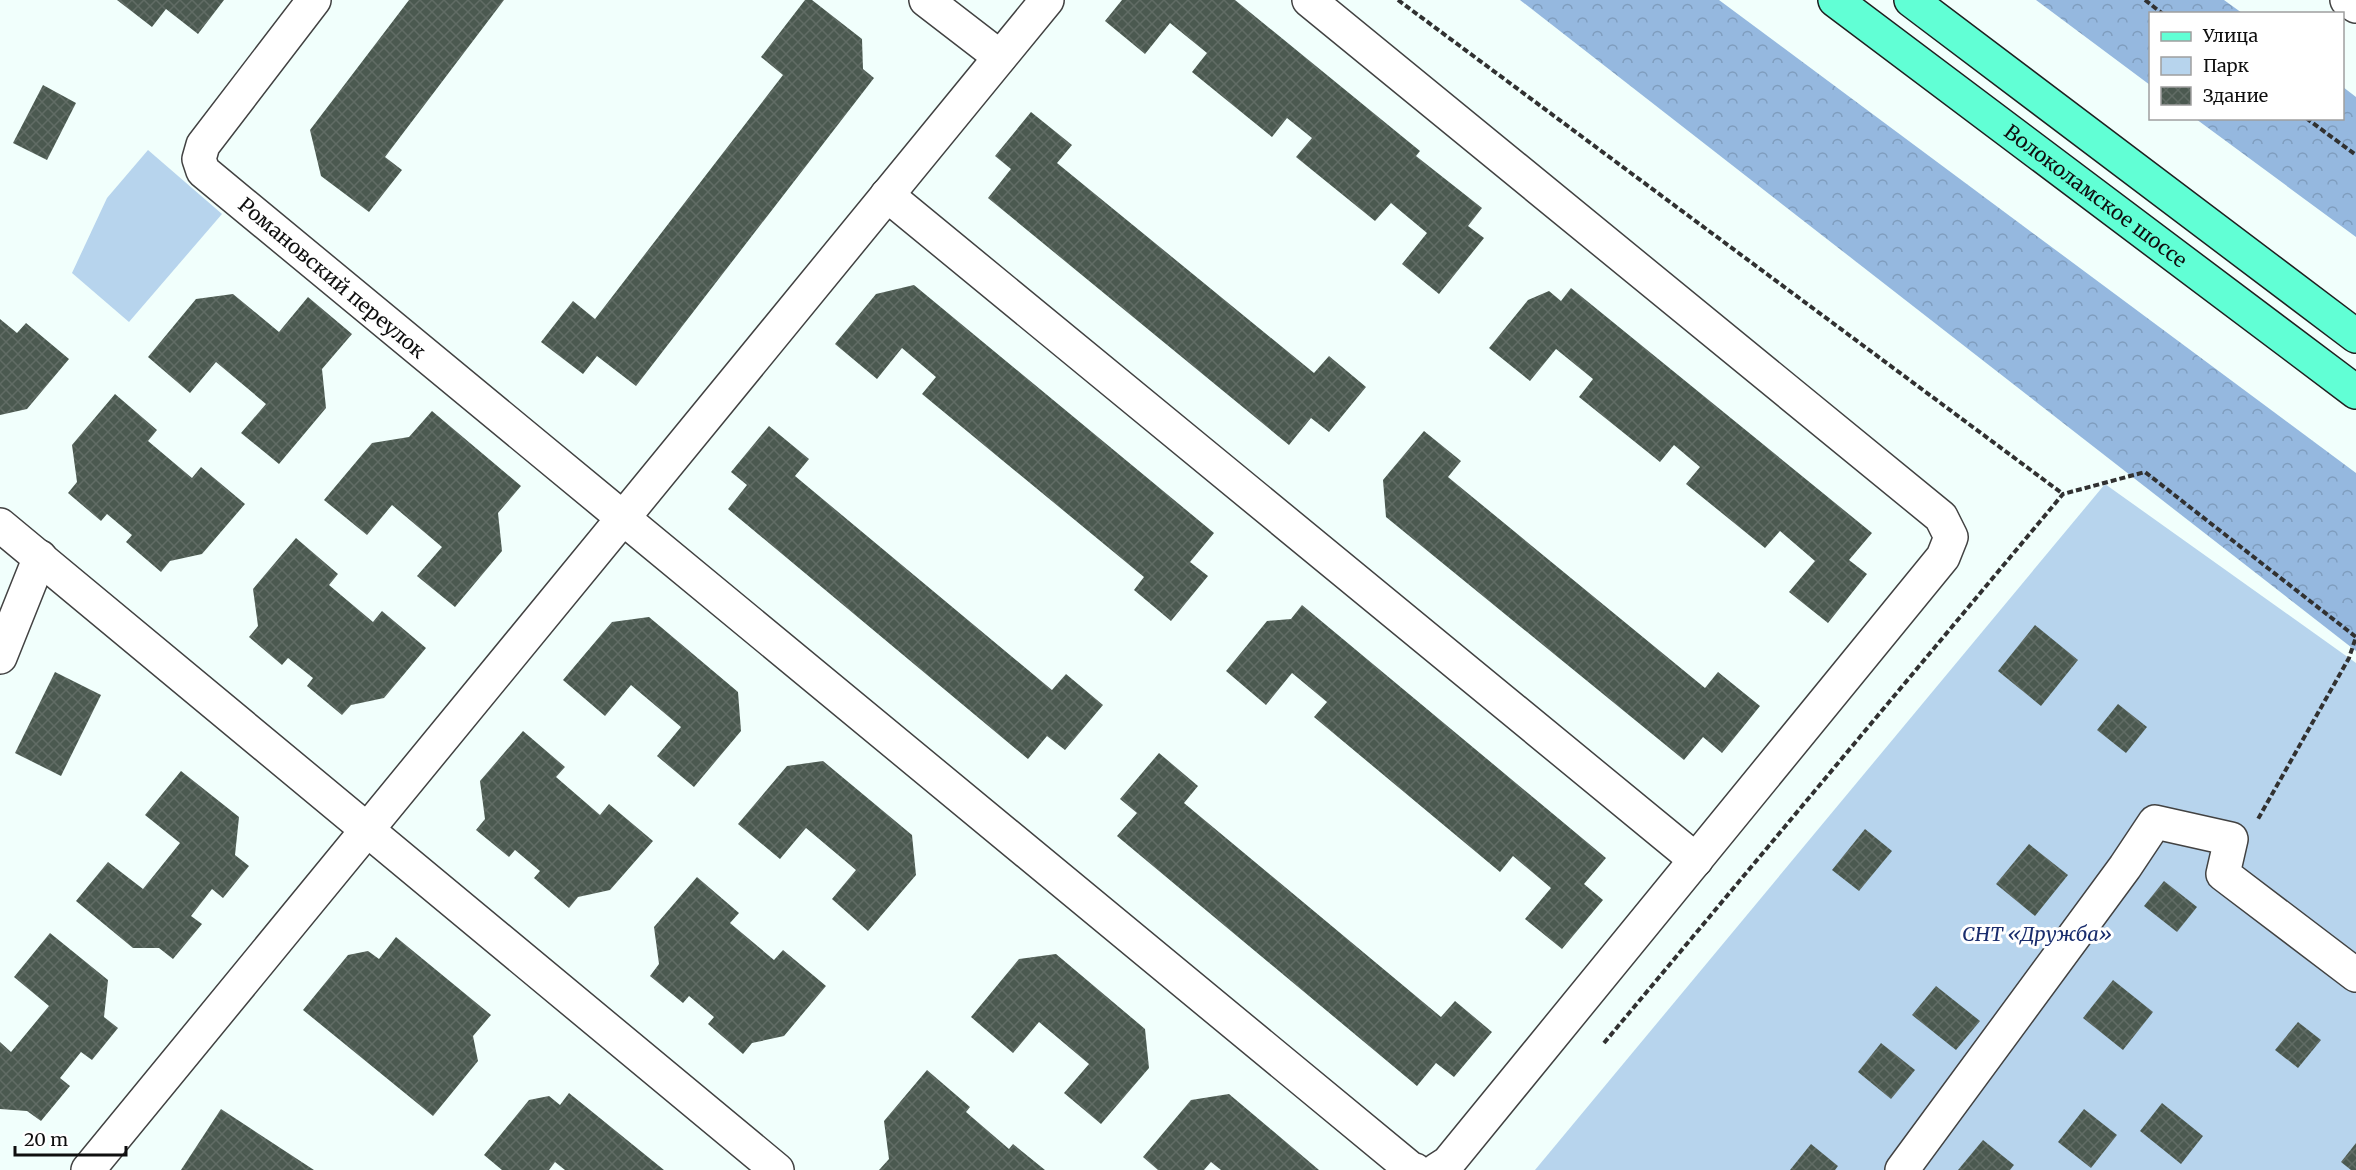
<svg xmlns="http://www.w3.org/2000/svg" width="2356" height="1170" viewBox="0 0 2356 1170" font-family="Merriweather,serif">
	<defs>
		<pattern id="forest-crowns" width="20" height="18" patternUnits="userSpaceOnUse" patternTransform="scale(1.5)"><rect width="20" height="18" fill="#95b8df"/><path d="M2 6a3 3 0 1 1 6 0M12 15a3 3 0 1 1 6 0" fill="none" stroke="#7f9dbe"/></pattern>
		<pattern id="building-cross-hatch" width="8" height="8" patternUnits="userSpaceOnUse" patternTransform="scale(1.5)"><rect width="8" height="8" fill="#4b5950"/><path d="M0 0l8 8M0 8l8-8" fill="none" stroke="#616c65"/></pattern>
	</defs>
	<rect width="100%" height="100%" fill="#f1fffc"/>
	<g fill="#b7d4ed">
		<path d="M 148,150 L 222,214 L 129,322 L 72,273 L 107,198 Z"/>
		<path d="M 2105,484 L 2356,663 L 2356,1170 L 1535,1170 Z"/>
	</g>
	<g fill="url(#forest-crowns)">
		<path d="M 1520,0 L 1719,0 L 2356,473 L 2356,651 Z"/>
		<path d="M 2036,0 L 2224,0 L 2242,13 L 2150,14 L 2150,85 Z"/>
		<path d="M 2343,87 L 2356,97 L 2356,237 L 2196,119 L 2342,118 Z"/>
	</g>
	<g fill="url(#building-cross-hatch)">
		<path d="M 117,0 L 224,0 L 198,34 L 166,9 L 152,27 Z"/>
		<path d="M 409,0 L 504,0 L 385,157 L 402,170 L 369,212 L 321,176 L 310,130 Z"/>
		<path d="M 805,0 L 812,0 L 862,39 L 863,69 L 874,78 L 636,386 L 597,356 L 583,374 L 541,342 L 573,301 L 595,319 L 783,75 L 761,57 Z"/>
		<path d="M 1122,0 L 1235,0 L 1420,151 L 1416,156 L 1482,208 L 1468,226 L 1484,238 L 1439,294 L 1402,264 L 1427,233 L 1391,203 L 1375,221 L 1296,157 L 1312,138 L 1287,118 L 1272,137 L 1192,72 L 1207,53 L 1170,23 L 1145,54 L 1105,21 Z"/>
		<path d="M 43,85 L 76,103 L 47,160 L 13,143 Z"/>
		<path d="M 1031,112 L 1072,145 L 1057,163 L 1314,373 L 1329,356 L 1366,387 L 1329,432 L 1311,418 L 1289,445 L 988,198 L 1011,169 L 995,156 Z"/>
		<path d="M 914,285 L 1214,533 L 1190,562 L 1208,576 L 1171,621 L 1134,590 L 1144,577 L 922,394 L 936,377 L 902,348 L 877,379 L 835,344 L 876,294 Z"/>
		<path d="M 1571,288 L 1872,533 L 1849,560 L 1867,574 L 1828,623 L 1789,592 L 1815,561 L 1780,531 L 1765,548 L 1686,484 L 1700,467 L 1674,445 L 1660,462 L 1579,397 L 1593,379 L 1556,349 L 1530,381 L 1489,348 L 1528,300 L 1549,291 L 1561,301 Z"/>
		<path d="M 233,294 L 279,332 L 308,297 L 352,334 L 322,369 L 326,408 L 279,464 L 241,433 L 266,404 L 216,362 L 190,393 L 148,357 L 196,299 Z"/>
		<path d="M 0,319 L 17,333 L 26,323 L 69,359 L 27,409 L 0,415 Z"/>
		<path d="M 115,394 L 157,430 L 148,441 L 192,478 L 201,467 L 245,504 L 202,554 L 170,561 L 161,572 L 126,542 L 132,535 L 107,514 L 101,521 L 68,493 L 77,482 L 72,445 Z"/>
		<path d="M 432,411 L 521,486 L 498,513 L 502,551 L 455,607 L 417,576 L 442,547 L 392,505 L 367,535 L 324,500 L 372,443 L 409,437 Z"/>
		<path d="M 769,426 L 809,459 L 795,476 L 1052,690 L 1066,674 L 1103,705 L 1065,750 L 1047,736 L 1028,759 L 728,509 L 747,485 L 731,472 Z"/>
		<path d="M 1424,431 L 1461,461 L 1448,477 L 1705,688 L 1718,672 L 1760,706 L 1722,753 L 1703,737 L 1684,760 L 1386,517 L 1383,480 Z"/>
		<path d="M 296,538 L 338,574 L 329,585 L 373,622 L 382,611 L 426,648 L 384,698 L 351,705 L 342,715 L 307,686 L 313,678 L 288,658 L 282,665 L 249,637 L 258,626 L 253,589 Z"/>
		<path d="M 1302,605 L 1606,858 L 1584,884 L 1603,900 L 1562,949 L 1525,919 L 1551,888 L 1513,856 L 1500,872 L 1314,717 L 1327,702 L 1292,673 L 1266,705 L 1226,671 L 1267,621 L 1291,619 Z"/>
		<path d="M 649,617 L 738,692 L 741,731 L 694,787 L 657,756 L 681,727 L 631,685 L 605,716 L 563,680 L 612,622 Z"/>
		<path d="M 2035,625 L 2078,660 L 2041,706 L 1998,671 Z"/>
		<path d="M 55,672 L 101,695 L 61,776 L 15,753 Z"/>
		<path d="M 2118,704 L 2147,727 L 2126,753 L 2097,730 Z"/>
		<path d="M 523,731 L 565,767 L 556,777 L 600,815 L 609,804 L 653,841 L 610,890 L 578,897 L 569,908 L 534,878 L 540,871 L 515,850 L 509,857 L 476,830 L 485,819 L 480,781 Z"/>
		<path d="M 1159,753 L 1198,786 L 1184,803 L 1441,1017 L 1455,1001 L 1492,1032 L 1454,1077 L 1436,1063 L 1417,1086 L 1117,836 L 1137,813 L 1120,799 Z"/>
		<path d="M 823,761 L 912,835 L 916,875 L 868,931 L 832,899 L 856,870 L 806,828 L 780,859 L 738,824 L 787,766 Z"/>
		<path d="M 181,771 L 239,817 L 235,855 L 249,866 L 223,898 L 212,889 L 191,916 L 202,924 L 173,959 L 159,948 L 133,948 L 76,901 L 108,862 L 143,889 L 180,843 L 145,815 Z"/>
		<path d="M 1865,829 L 1892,851 L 1859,891 L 1832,870 Z"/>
		<path d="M 2029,844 L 2068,875 L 2035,916 L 1996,884 Z"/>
		<path d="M 697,877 L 739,913 L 730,923 L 774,960 L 783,950 L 826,986 L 784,1036 L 752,1043 L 743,1054 L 708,1024 L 714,1017 L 689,996 L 683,1003 L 650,976 L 659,964 L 654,927 Z"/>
		<path d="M 2164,881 L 2197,907 L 2177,932 L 2144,906 Z"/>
		<path d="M 50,933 L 108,980 L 104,1017 L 118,1028 L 92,1060 L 81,1052 L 60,1078 L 70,1086 L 41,1121 L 27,1111 L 0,1109 L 0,1042 L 11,1052 L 49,1006 L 14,977 Z"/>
		<path d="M 396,937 L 491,1015 L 473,1036 L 478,1061 L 433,1116 L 303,1010 L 348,955 L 368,951 L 379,959 Z"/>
		<path d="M 1056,954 L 1145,1029 L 1149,1068 L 1101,1124 L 1064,1093 L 1089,1064 L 1039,1022 L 1013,1053 L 971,1017 L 1019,959 Z"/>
		<path d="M 2113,980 L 2153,1012 L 2123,1050 L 2083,1018 Z"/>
		<path d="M 1936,986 L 1980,1021 L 1956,1050 L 1912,1015 Z"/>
		<path d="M 2298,1022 L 2321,1040 L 2298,1068 L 2275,1050 Z"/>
		<path d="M 1881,1043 L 1915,1070 L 1891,1099 L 1858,1072 Z"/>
		<path d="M 927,1070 L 970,1107 L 966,1112 L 1009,1149 L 1013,1144 L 1045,1170 L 879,1170 L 889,1159 L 884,1121 Z"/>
		<path d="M 569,1093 L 664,1170 L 565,1170 L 555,1162 L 549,1170 L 502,1170 L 484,1155 L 529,1100 L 549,1096 L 560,1105 Z"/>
		<path d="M 1229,1094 L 1319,1170 L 1221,1170 L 1211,1162 L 1204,1170 L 1158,1170 L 1143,1157 L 1191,1100 Z"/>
		<path d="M 2162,1103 L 2203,1136 L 2181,1164 L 2140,1131 Z"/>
		<path d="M 221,1109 L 314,1170 L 181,1170 Z"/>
		<path d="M 2084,1109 L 2117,1135 L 2091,1168 L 2058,1142 Z"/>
		<path d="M 1983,1140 L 2014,1165 L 2010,1170 L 1958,1170 Z"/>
		<path d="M 2356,1143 L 2356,1170 L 2351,1170 L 2341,1162 Z"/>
		<path d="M 1811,1144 L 1838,1166 L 1835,1170 L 1790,1170 Z"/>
	</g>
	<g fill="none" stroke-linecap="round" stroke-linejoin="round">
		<g stroke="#424242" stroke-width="36">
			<g id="minor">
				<path d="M 926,0 L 1000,57"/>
				<path d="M 1047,0 L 623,518 L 1411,1169 L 1415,1170"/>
				<path d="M 1309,0 L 1941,517 L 1951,537 L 1943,557 L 1448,1163 L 1437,1170"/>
				<path d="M 2347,0 L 2356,6"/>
				<path d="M 887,195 L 1696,860"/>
				<path d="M 0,525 L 777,1170"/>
				<path d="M 0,657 L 40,557"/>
				<path d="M 88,1170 L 623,518 L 203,171 L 199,159 L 203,145 L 314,0"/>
				<path d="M 1902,1170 L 2125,867 L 2155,822 L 2231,839 L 2223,874 L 2356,975"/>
			</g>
		</g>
		<g stroke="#202020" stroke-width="36">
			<g id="major">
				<path id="s1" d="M 1835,0 L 2356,392"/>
				<path d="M 1911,0 L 2356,336"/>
			</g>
		</g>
		<g stroke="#313131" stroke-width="4" stroke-dasharray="6 3" stroke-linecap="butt">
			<path d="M 1398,0 L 2063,494"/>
			<path d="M 2145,0 L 2163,14"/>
			<path d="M 2306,118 L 2356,155"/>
			<path d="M 1604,1043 L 2063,494 L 2145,472 L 2356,637 L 2349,658 L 2258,819"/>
		</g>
		<use href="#minor" stroke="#fff" stroke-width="33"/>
		<use href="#major" stroke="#61ffd5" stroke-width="33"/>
	</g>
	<g text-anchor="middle" stroke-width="6" stroke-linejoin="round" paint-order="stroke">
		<g font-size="20" fill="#0f0f0f" stroke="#fff">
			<text dy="7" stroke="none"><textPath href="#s1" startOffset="326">Волоколамское шоссе</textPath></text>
			<text transform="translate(332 278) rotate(40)" y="7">Романовский переулок</text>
		</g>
		<g font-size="20" font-style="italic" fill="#1a2d6d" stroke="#fff">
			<text x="2037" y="941">СНТ «Дружба»</text>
		</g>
	</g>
	<rect x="2149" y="12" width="195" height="108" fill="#ffffff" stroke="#9f9f9f" stroke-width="1.5"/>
	<rect x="2161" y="32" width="30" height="9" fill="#61ffd5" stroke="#9f9f9f" stroke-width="1.5"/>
	<text x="2203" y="42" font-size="18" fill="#0f0f0f">Улица</text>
	<rect x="2161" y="57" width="30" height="18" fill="#b7d4ed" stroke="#9f9f9f" stroke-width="1.5"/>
	<text x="2203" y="72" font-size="18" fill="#0f0f0f">Парк</text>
	<rect x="2161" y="87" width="30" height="18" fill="url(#building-cross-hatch)" stroke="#9f9f9f" stroke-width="1.5"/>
	<text x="2203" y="102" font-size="18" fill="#0f0f0f">Здание</text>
	<path d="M15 1146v9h111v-9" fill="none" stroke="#0f0f0f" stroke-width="3"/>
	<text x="24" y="1146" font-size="18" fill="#0f0f0f" stroke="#ffffff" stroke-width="4.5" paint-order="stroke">20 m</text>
</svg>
